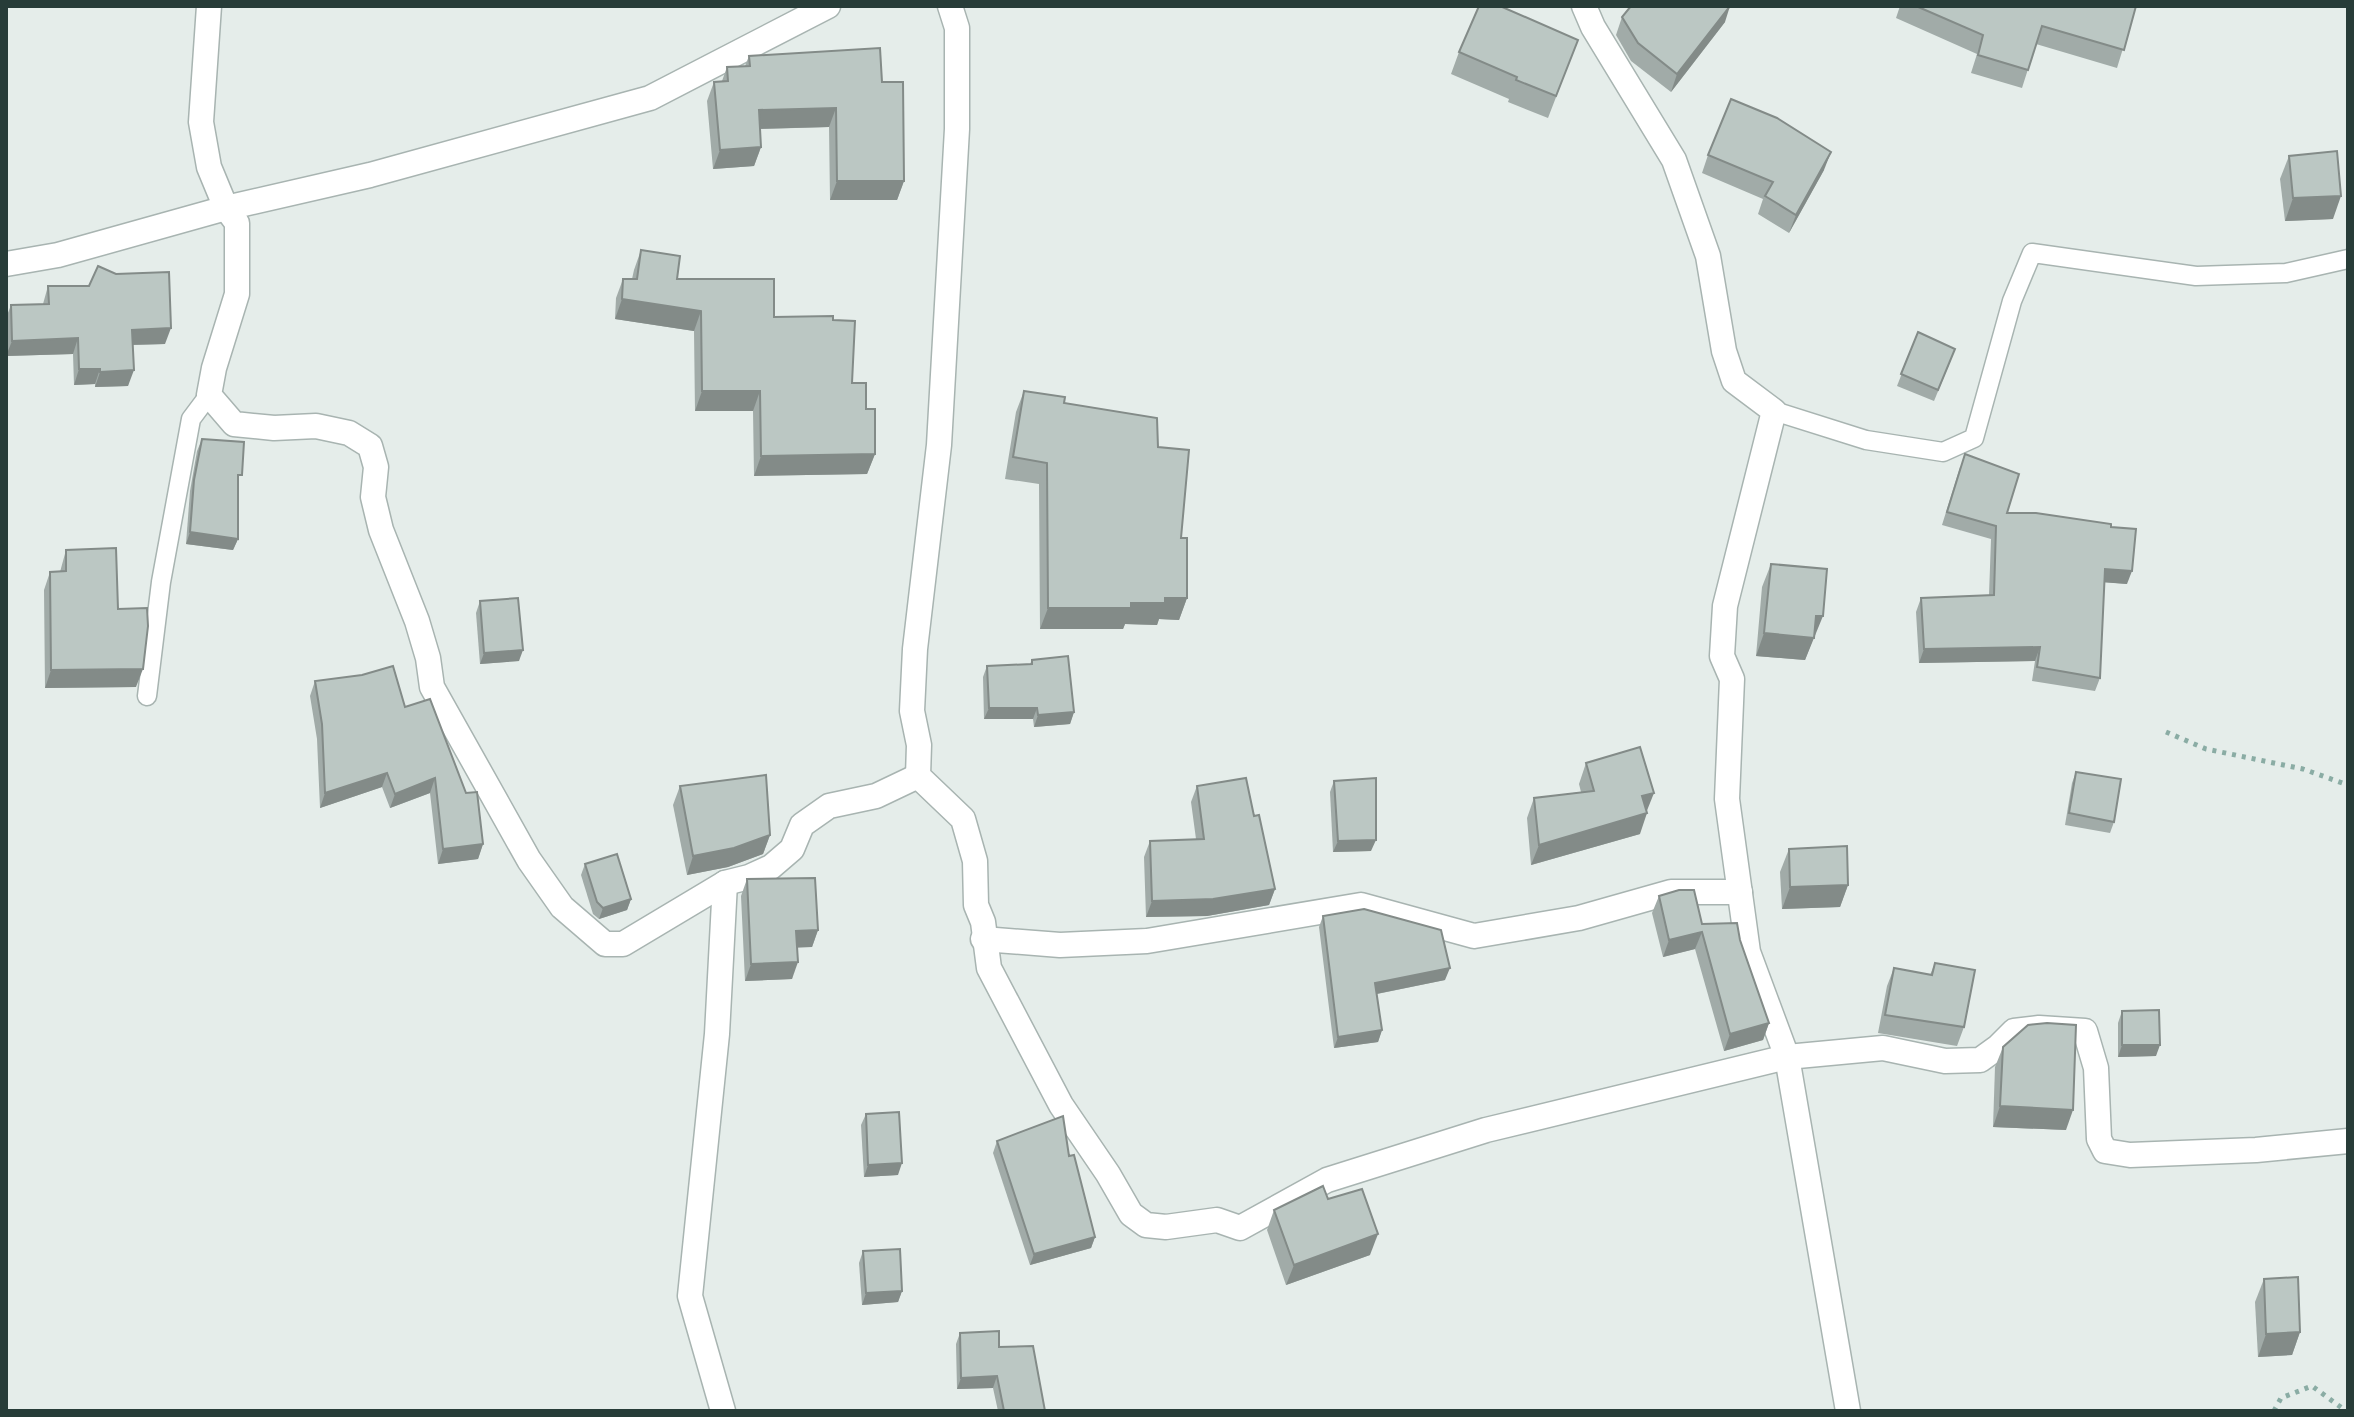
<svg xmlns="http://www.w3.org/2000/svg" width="2354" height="1417" viewBox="0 0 2354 1417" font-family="'Roboto Condensed',sans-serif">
	<rect width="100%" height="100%" fill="#e5edea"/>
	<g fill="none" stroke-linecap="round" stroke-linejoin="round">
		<g stroke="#a8b4b1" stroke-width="21">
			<g id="lane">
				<path d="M 1774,411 L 1866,440 L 1943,452 L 1974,438 L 2012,301 L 2032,253 L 2196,276 L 2286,273 L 2348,259"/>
				<path d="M 147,696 L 161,582 L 191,419 L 209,395"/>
			</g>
		</g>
		<g stroke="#a8b4b1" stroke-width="27">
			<g id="street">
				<path d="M 209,6 L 201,122 L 209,167 L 226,208 L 237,223 L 237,294 L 214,368 L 209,395 L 234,424 L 274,428 L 316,426 L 349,433 L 370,446 L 376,467 L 373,497 L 381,530 L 417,621 L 428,658 L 432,687 L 529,860 L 562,907 L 605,944 L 623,944 L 725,883 L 749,877 L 771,867 L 792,849 L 802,825 L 829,806 L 876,796 L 918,776"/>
				<path d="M 950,6 L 957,28 L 957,129 L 939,445 L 915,649 L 912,711 L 919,745 L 918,776 L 963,819 L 975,861 L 976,905 L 983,922 L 989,968 L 1061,1105 L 1108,1174 L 1131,1214 L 1146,1225 L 1166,1227 L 1217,1220 L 1240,1228 L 1327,1180 L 1486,1130 L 1787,1057 L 1883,1048 L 1945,1061 L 1980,1060 L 1998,1047 L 2014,1031 L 2039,1028 L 2085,1031 L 2096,1068 L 2099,1139 L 2105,1151 L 2130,1155 L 2256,1150 L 2348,1141"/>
				<path d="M 1584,6 L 1593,27 L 1674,160 L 1708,256 L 1724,351 L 1734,381 L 1774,411 L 1725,606 L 1722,656 L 1732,679 L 1727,799 L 1748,952 L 1787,1057 L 1848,1411"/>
				<path d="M 6,264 L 58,255 L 226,208 L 370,175 L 650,98 L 828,6"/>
				<path d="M 983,939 L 1060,945 L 1147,941 L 1361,905 L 1474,936 L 1579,918 L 1671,892 L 1740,892"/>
				<path d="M 723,1411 L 690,1296 L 717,1034 L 725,883"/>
			</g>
		</g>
		<g stroke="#8aaca4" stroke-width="5" stroke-dasharray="4 6" stroke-linecap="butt">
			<path d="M 2166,732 L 2206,749 L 2303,769 L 2348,785"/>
			<path d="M 2274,1411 L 2281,1398 L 2312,1386 L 2346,1411"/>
		</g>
		<use href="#lane" stroke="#fff" stroke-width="18"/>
		<use href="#street" stroke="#fff" stroke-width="24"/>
	</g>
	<g fill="#a1aba8">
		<path d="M 1900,6 L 2136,6 L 2117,68 L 2036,44 L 2022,88 L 1971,73 L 1977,54 L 1896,18 Z"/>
		<path d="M 1622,17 L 1725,22 L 1671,92 L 1631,61 L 1616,35 Z"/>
		<path d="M 1578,40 L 1548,118 L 1508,102 L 1509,99 L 1451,74 L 1459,52 Z"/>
		<path d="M 749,56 L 882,82 L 904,181 L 897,200 L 830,200 L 829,127 L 760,129 L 761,147 L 754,166 L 713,169 L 707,101 L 714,82 L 722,81 L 727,67 L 745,66 Z"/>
		<path d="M 1708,155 L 1824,170 L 1789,233 L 1758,214 L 1763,199 L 1702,173 Z"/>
		<path d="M 2289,156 L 2333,219 L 2285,221 L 2280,179 Z"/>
		<path d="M 641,250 L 677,279 L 774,317 L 833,320 L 852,383 L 866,409 L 875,454 L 867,474 L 754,476 L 753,411 L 695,411 L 694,331 L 615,319 L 616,298 L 623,279 L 632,279 L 634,270 Z"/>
		<path d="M 48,286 L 165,344 L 133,345 L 128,386 L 95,387 L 95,384 L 74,385 L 73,354 L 6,356 L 6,318 L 11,305 L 43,304 Z"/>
		<path d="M 1918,332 L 1951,360 L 1934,401 L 1897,386 Z"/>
		<path d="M 1024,391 L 1064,403 L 1158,447 L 1181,538 L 1187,598 L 1179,620 L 1159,619 L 1157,625 L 1125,624 L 1123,629 L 1040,629 L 1039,484 L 1005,479 L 1016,412 Z"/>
		<path d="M 202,439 L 238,486 L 238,539 L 233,550 L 186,544 L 190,491 L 197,451 Z"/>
		<path d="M 1960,467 L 2007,513 L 2111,527 L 2127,584 L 2104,582 L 2100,678 L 2095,691 L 2032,681 L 2035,661 L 1919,663 L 1916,612 L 1921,598 L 1989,595 L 1991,539 L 1942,525 Z"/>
		<path d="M 66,550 L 136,687 L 45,688 L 44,590 L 50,572 L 60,572 Z"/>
		<path d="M 1771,564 L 1815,639 L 1813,639 L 1805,660 L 1756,656 L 1762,587 Z"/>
		<path d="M 480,601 L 519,661 L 480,664 L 476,613 Z"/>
		<path d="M 1032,660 L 1074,712 L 1070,724 L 1034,727 L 1033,719 L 984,719 L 983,677 L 987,666 L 1030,664 Z"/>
		<path d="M 315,681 L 405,707 L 483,844 L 478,859 L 438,864 L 430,793 L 390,808 L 382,787 L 320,808 L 317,739 L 310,696 Z"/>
		<path d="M 1586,763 L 1640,834 L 1531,865 L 1527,818 L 1534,798 L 1581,792 L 1579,784 Z"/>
		<path d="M 2076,772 L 2114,822 L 2110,833 L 2065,825 L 2072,783 Z"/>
		<path d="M 1334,781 L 1371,851 L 1333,852 L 1330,792 Z"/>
		<path d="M 680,786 L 770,835 L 763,854 L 728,867 L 687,875 L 673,805 Z"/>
		<path d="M 1197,786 L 1254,816 L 1275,889 L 1269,905 L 1207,916 L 1146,917 L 1144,857 L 1150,841 L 1196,839 L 1191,802 Z"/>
		<path d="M 1789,849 L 1848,885 L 1840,907 L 1782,909 L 1780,872 Z"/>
		<path d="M 585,864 L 631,899 L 627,910 L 599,919 L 593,914 L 581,875 Z"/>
		<path d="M 747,879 L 818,930 L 812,947 L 797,947 L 792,979 L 745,981 L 741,896 Z"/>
		<path d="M 1659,896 L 1702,924 L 1740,940 L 1769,1023 L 1763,1040 L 1724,1051 L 1695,949 L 1663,957 L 1652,913 Z"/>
		<path d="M 1323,916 L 1445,980 L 1377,994 L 1382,1030 L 1378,1042 L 1334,1048 L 1319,927 Z"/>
		<path d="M 1935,963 L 1964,1027 L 1957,1046 L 1878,1033 L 1887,986 L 1894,968 L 1930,975 Z"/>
		<path d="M 2122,1011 L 2156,1056 L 2118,1057 L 2118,1023 Z"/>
		<path d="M 2003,1047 L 2066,1130 L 1993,1127 L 1995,1067 Z"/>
		<path d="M 866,1114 L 898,1175 L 864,1177 L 861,1125 Z"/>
		<path d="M 997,1141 L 1069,1156 L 1095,1237 L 1091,1248 L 1030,1265 L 993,1153 Z"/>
		<path d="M 1328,1199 L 1370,1255 L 1286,1285 L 1267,1230 L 1274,1210 Z"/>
		<path d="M 863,1251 L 902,1291 L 898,1302 L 862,1305 L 859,1263 Z"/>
		<path d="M 2264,1279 L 2300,1332 L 2292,1355 L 2258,1357 L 2255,1302 Z"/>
		<path d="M 960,1333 L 999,1347 L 1045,1411 L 998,1411 L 993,1388 L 957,1389 L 956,1344 Z"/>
	</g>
	<g fill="#838b88">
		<path d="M 1730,6 L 1725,22 L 1671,92 L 1677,74 Z"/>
		<path d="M 836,108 L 829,127 L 752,129 L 759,110 Z"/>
		<path d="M 761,147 L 754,166 L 713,169 L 720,150 Z"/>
		<path d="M 1831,152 L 1824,170 L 1789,233 L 1796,215 Z"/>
		<path d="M 837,181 L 904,181 L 897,200 L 830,200 Z"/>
		<path d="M 2341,196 L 2333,219 L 2285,221 L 2293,198 Z"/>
		<path d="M 622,299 L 701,311 L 694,331 L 615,319 Z"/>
		<path d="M 171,328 L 165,344 L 126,345 L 132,330 Z"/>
		<path d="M 78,338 L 73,354 L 6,356 L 12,341 Z"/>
		<path d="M 79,369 L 100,369 L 95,384 L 74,385 Z"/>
		<path d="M 134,370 L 128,386 L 95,387 L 100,372 Z"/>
		<path d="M 702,391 L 760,391 L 753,411 L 695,411 Z"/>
		<path d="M 875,454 L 867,474 L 754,476 L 761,456 Z"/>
		<path d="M 190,532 L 238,539 L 233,550 L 186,544 Z"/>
		<path d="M 2105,569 L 2132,571 L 2127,584 L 2100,582 Z"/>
		<path d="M 1165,598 L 1187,598 L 1179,620 L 1159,619 L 1157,625 L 1125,624 L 1123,629 L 1040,629 L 1048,608 L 1131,603 Z"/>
		<path d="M 1816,616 L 1823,616 L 1805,660 L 1756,656 L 1764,633 Z"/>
		<path d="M 2040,647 L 2035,661 L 1919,663 L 1924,649 Z"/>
		<path d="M 523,650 L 519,661 L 480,664 L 484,653 Z"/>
		<path d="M 143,669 L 136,687 L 45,688 L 51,670 Z"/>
		<path d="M 989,708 L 1037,708 L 1033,719 L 984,719 Z"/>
		<path d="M 1074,712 L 1070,724 L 1034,727 L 1038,715 Z"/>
		<path d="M 387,773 L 382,787 L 320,808 L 325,793 Z"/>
		<path d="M 435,778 L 430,793 L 390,808 L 395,794 Z"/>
		<path d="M 1654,793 L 1646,813 L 1642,796 Z"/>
		<path d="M 1647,813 L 1640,834 L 1531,865 L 1539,845 Z"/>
		<path d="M 770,835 L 763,854 L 728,867 L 687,875 L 693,856 Z"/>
		<path d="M 1376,840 L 1371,851 L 1333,852 L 1338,841 Z"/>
		<path d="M 483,844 L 478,859 L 438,864 L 443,849 Z"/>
		<path d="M 1848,885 L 1840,907 L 1782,909 L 1790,887 Z"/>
		<path d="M 1275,889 L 1269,905 L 1207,916 L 1146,917 L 1152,901 Z"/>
		<path d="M 631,899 L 627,910 L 599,919 L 603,908 Z"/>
		<path d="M 818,930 L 812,947 L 790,948 L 796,931 Z"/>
		<path d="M 1702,932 L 1695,949 L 1663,957 L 1669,940 Z"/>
		<path d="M 798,962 L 792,979 L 745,981 L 751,964 Z"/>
		<path d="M 1450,968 L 1445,980 L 1371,995 L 1375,983 Z"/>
		<path d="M 1769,1023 L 1763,1040 L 1724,1051 L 1730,1034 Z"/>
		<path d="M 1382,1030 L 1378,1042 L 1334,1048 L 1338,1037 Z"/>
		<path d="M 2122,1045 L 2160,1045 L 2156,1056 L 2118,1057 Z"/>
		<path d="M 2000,1106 L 2073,1110 L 2066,1130 L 1993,1127 Z"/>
		<path d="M 902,1163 L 898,1175 L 864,1177 L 868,1165 Z"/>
		<path d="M 1378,1234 L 1370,1255 L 1286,1285 L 1294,1265 Z"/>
		<path d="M 1095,1237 L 1091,1248 L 1030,1265 L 1034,1254 Z"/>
		<path d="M 902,1291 L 898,1302 L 862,1305 L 866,1293 Z"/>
		<path d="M 2300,1332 L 2292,1355 L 2258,1357 L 2266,1334 Z"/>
		<path d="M 997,1376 L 993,1388 L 957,1389 L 961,1378 Z"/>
	</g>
	<g fill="#bbc7c3" stroke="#838b88" stroke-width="2">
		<path d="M 1479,6 L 1500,6 L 1578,40 L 1556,96 L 1516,80 L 1517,77 L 1459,52 Z"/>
		<path d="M 1631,6 L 1730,6 L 1677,74 L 1638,43 L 1622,17 Z"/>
		<path d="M 1916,6 L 2136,6 L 2124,50 L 2042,26 L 2028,70 L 1978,55 L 1983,35 Z"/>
		<path d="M 880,48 L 882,82 L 903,82 L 904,181 L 837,181 L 836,108 L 759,110 L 761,147 L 720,150 L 714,82 L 728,81 L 727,67 L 750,66 L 749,56 Z"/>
		<path d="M 1731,99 L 1777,118 L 1831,152 L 1796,215 L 1765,196 L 1773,182 L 1708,155 Z"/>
		<path d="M 2337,151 L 2341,196 L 2293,198 L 2289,156 Z"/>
		<path d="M 641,250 L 680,256 L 677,279 L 774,279 L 774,317 L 833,316 L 833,320 L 855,321 L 852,383 L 866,383 L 866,409 L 875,409 L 875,454 L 761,456 L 760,391 L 702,391 L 701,311 L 622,299 L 623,279 L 637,279 Z"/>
		<path d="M 98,266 L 116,274 L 169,272 L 171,328 L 132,330 L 134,370 L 100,372 L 100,369 L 79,369 L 78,338 L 12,341 L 11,305 L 49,304 L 48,286 L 89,286 Z"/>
		<path d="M 1918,332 L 1955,349 L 1938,390 L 1901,374 Z"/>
		<path d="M 1024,391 L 1065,397 L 1064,403 L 1157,418 L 1158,447 L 1189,450 L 1181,538 L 1187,538 L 1187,598 L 1165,598 L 1165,603 L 1131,603 L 1131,608 L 1048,608 L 1047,463 L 1013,457 Z"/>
		<path d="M 202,439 L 244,442 L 242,475 L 238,475 L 238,539 L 190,532 L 194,480 Z"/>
		<path d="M 1965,454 L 2019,474 L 2007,513 L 2036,513 L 2111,524 L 2111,527 L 2136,529 L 2132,571 L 2105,569 L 2100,678 L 2037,667 L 2040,647 L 1924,649 L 1921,598 L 1994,595 L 1996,526 L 1947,512 Z"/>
		<path d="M 116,548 L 118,609 L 147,608 L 148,626 L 143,669 L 51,670 L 50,572 L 66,571 L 66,550 Z"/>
		<path d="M 1771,564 L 1827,569 L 1823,616 L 1816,616 L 1814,638 L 1764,633 Z"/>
		<path d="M 518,598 L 523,650 L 484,653 L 480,601 Z"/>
		<path d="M 1068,656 L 1074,712 L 1038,715 L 1037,708 L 989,708 L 987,666 L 1032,664 L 1032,660 Z"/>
		<path d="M 393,666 L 405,707 L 430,699 L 466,793 L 477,792 L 483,844 L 443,849 L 435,778 L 395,794 L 387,773 L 325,793 L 322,724 L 315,681 L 362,675 Z"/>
		<path d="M 1640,747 L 1654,793 L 1642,796 L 1647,813 L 1539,845 L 1534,798 L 1594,791 L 1586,763 Z"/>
		<path d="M 2076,772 L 2121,779 L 2114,822 L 2069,813 Z"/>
		<path d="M 766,775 L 770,835 L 734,848 L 693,856 L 680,786 Z"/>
		<path d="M 1246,778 L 1254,816 L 1259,815 L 1275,889 L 1213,899 L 1152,901 L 1150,841 L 1204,839 L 1197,786 Z"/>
		<path d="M 1376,778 L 1376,840 L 1338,841 L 1334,781 Z"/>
		<path d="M 1847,846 L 1848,885 L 1790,887 L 1789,849 Z"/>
		<path d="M 617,854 L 631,899 L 603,908 L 597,902 L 585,864 Z"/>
		<path d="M 815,878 L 818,930 L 796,931 L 798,962 L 751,964 L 747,879 Z"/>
		<path d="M 1679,890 L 1694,890 L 1702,924 L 1737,923 L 1740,940 L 1769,1023 L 1730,1034 L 1702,932 L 1669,940 L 1659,896 Z"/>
		<path d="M 1364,909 L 1441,930 L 1450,968 L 1375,983 L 1382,1030 L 1338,1037 L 1323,916 Z"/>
		<path d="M 1935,963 L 1975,970 L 1964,1027 L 1885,1015 L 1894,968 L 1932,975 Z"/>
		<path d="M 2159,1010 L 2160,1045 L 2122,1045 L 2122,1011 Z"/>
		<path d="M 2047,1023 L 2076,1025 L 2073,1110 L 2000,1106 L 2003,1047 L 2028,1025 Z"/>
		<path d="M 899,1112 L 902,1163 L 868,1165 L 866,1114 Z"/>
		<path d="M 1063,1116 L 1069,1156 L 1074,1155 L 1095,1237 L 1034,1254 L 997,1141 Z"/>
		<path d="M 1323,1186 L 1328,1199 L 1362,1189 L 1378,1234 L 1294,1265 L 1274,1210 Z"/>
		<path d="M 900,1249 L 902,1291 L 866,1293 L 863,1251 Z"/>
		<path d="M 2298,1277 L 2300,1332 L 2266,1334 L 2264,1279 Z"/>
		<path d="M 999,1331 L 999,1347 L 1033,1346 L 1045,1411 L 1004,1411 L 997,1376 L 961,1378 L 960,1333 Z"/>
	</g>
	<rect width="2354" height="1417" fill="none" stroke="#273c38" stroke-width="16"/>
</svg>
